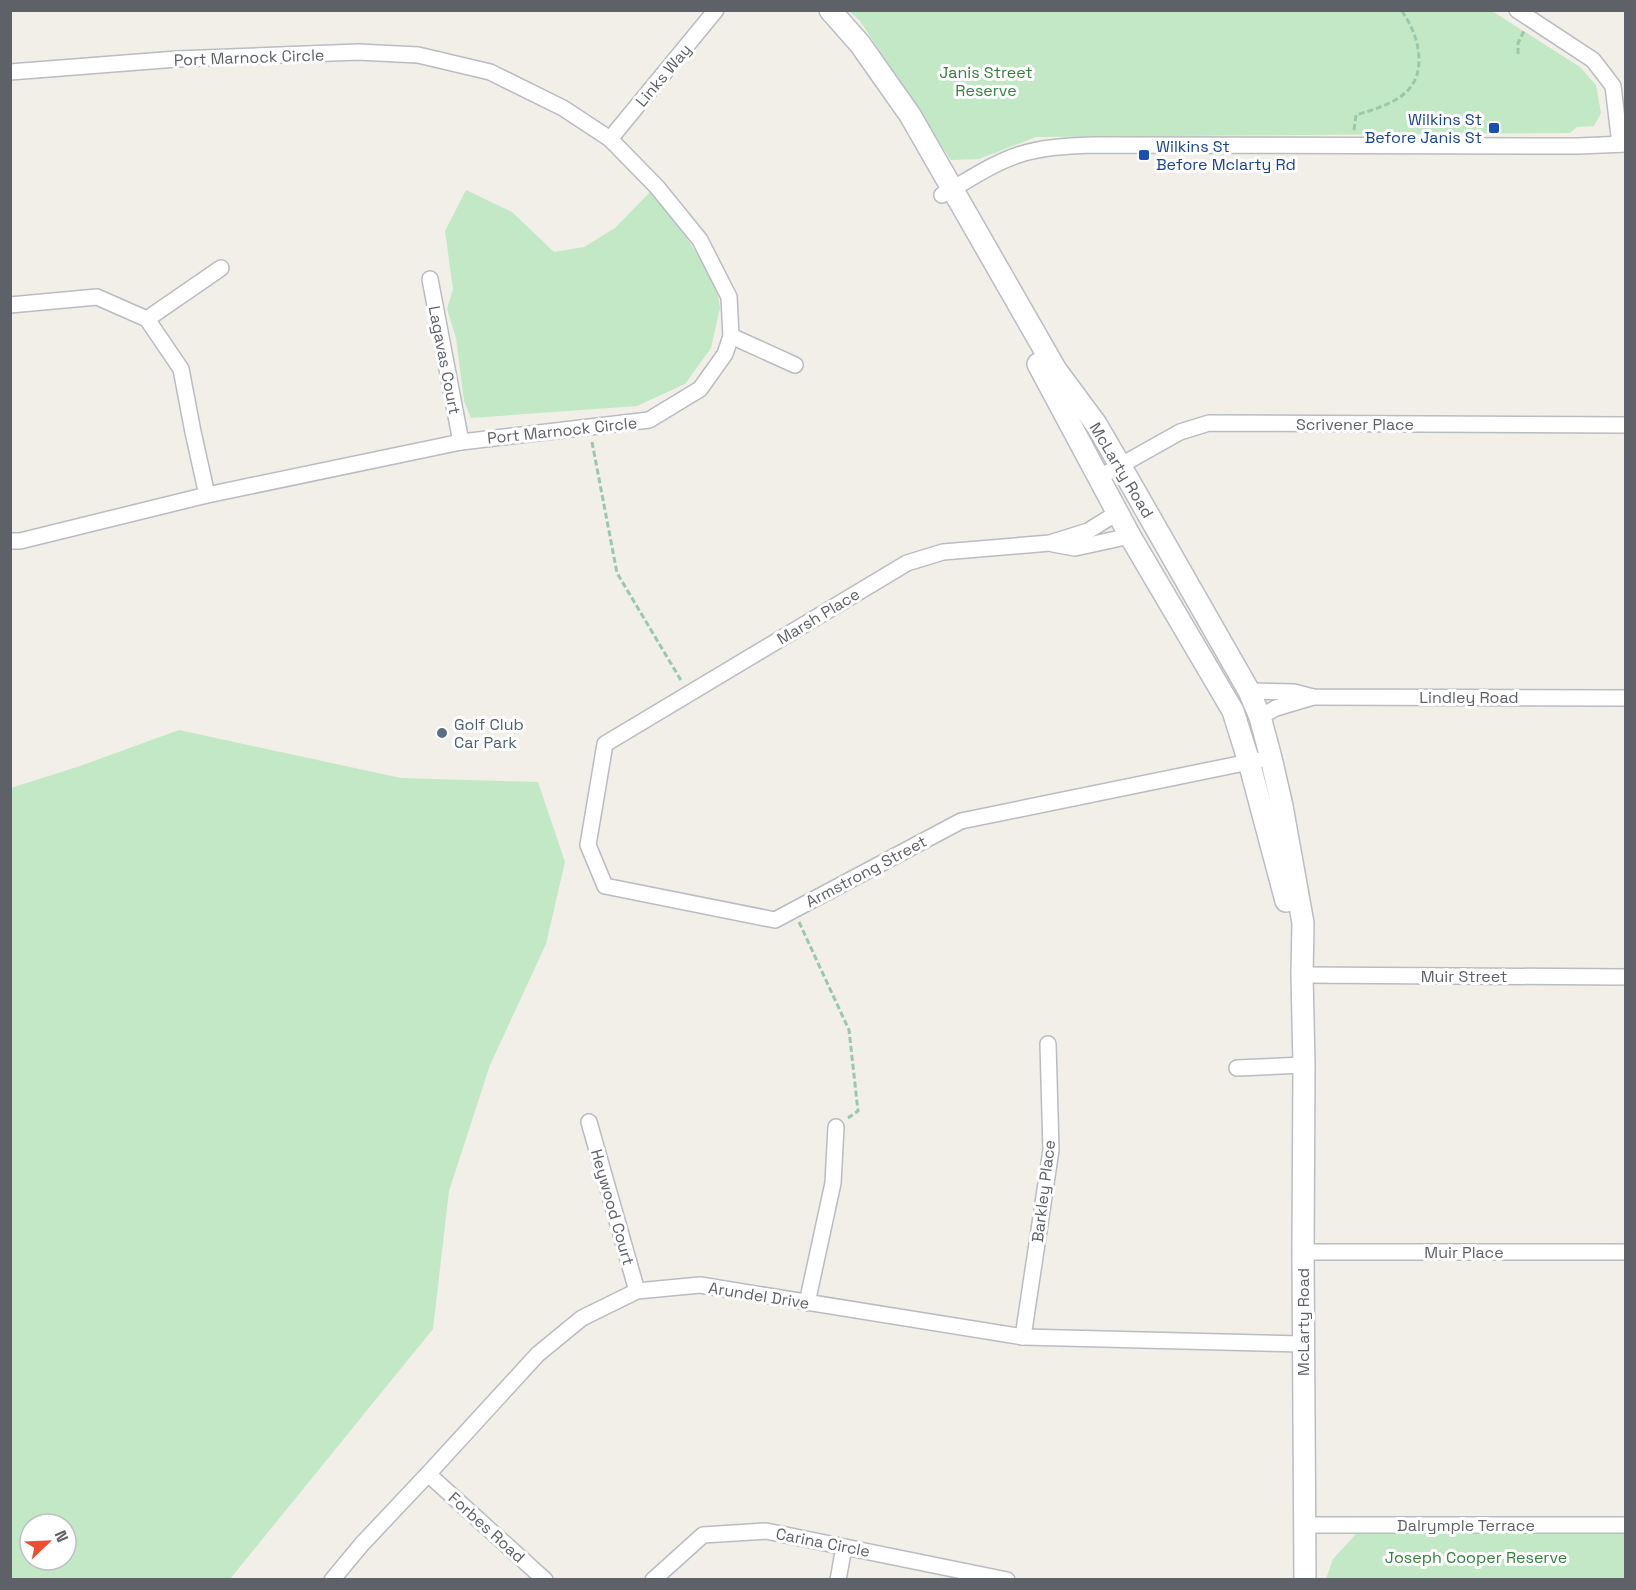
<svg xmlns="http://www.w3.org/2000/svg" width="1636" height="1590" viewBox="0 0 1636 1590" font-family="'Space Grotesk',sans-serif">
	<rect width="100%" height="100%" fill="#f1efe7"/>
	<g fill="#c3e8c6" fill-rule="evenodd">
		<path d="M 849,11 L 1492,11 L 1580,67 L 1596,85 L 1601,113 L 1594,126 L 1577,127 L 1570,133 L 1036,137 L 979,159 L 951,160 L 860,21 Z"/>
		<path d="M 466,190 L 512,212 L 554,252 L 584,247 L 615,228 L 650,192 L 661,201 L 716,281 L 720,308 L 711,348 L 685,384 L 637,406 L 471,418 L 464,401 L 456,338 L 447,309 L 453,289 L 445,231 Z"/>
		<path d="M 179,730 L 401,778 L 538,782 L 565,862 L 546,944 L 490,1065 L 449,1191 L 433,1329 L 230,1579 L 11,1579 L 11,788 L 80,766 ZM 30,1524 L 66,1524 L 66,1560 L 30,1560 Z"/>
		<path d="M 1356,1534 L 1625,1534 L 1625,1579 L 1326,1579 L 1333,1559 Z"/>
	</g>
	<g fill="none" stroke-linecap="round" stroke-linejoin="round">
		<g stroke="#b9bcc1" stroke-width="18">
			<g id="street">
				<path d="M 1517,10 L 1593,60 L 1613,86 L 1620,144"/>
				<path d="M 10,72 L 177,59 L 358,52 L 418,55 L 490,72 L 563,108 L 610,139 L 657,187 L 700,240 L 729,297 L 731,336 L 725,354 L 700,389 L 649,420 L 461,442 L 207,495 L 20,541 L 10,541"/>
				<path d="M 610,139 L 716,10"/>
				<path d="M 942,195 C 967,181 991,164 1018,155 C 1042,147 1067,146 1093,145 L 1578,146 L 1626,144"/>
				<path d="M 430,279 L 461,442"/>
				<path d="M 10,305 L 97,297 L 147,319 L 181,369 L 193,432 L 207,495"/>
				<path d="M 147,319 L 221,268"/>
				<path d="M 731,336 L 795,365"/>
				<path d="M 1098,478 L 1180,432 L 1209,423 L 1626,425"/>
				<path d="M 1117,513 L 1088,531 L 1050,543 L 943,552 L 907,563 L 605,744 L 588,845 L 605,886 L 775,920 L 961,821 L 1259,760"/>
				<path d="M 1053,544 L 1075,548 L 1130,536"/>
				<path d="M 1249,691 L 1294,692 L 1313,697 L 1626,698"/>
				<path d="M 1260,717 L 1276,708 L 1313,697"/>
				<path d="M 1302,975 L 1626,977"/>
				<path d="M 1237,1068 L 1304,1065"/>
				<path d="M 589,1122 L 637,1291"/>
				<path d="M 1303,1252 L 1626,1252"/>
				<path d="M 807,1303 L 833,1183 L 836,1127"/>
				<path d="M 1023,1337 L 1051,1150 L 1048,1044"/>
				<path d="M 428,1474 L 545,1580"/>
				<path d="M 1306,1525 L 1626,1525"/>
				<path d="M 332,1580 L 362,1544 L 428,1474 L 538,1354 L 582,1318 L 637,1291 L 700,1285 L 1023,1337 L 1303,1344"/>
				<path d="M 653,1580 L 703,1535 L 766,1531 L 1007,1580"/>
				<path d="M 838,1580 L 844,1547"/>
			</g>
		</g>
		<g stroke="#babdc3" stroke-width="24">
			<g id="secondary">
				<path d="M 830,10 L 860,44 L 910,115 L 1056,370 L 1096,424 L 1120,465 L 1249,691 L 1260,717 L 1271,758 L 1282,806 L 1303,923 L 1302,975 L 1304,1065 L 1303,1252 L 1305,1580"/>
				<path d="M 1038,364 L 1130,536 L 1233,711 L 1249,762 L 1286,901"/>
			</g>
		</g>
		<g stroke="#9ac8ab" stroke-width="3" stroke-dasharray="6 3" stroke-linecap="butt">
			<path d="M 1518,54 L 1518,43 L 1524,31"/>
			<path d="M 1354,130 L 1356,115 C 1392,104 1425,94 1418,49 C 1416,35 1409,21 1401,10"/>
			<path d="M 592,442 L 617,573 L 682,682"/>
			<path d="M 799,922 L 849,1030 L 858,1111 L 848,1118"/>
		</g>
		<use href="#street" stroke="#fff" stroke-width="15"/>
		<use href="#secondary" stroke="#fff" stroke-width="21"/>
	</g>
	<g fill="#1a4fb4" stroke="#fff" stroke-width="2">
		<rect x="1488" y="122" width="12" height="12" rx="3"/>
		<rect x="1138" y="149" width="12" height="12" rx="3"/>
	</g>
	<circle fill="#5c6f8a" stroke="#fff" stroke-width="2" cx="442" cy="733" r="6"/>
	<g text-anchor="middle" stroke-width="6" stroke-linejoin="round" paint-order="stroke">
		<g font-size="16" fill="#5e6268" stroke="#fff">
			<text transform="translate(249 57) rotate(-2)" y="6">Port Marnock Circle</text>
			<text transform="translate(663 75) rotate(-50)" y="6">Links Way</text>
			<text transform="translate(445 360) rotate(79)" y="6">Lagavas Court</text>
			<text x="1355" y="430">Scrivener Place</text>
			<text transform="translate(562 430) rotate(-6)" y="6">Port Marnock Circle</text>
			<text transform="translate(1122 470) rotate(59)" y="6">McLarty Road</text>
			<text transform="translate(818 616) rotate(-31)" y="6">Marsh Place</text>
			<text x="1469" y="703">Lindley Road</text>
			<text transform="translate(866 871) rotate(-28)" y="6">Armstrong Street</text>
			<text x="1464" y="982">Muir Street</text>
			<text transform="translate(1043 1191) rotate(-83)" y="6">Barkley Place</text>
			<text transform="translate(613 1207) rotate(74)" y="6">Heywood Court</text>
			<text x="1464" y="1258">Muir Place</text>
			<text transform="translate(759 1295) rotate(9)" y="6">Arundel Drive</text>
			<text transform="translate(1303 1322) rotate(-90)" y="6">McLarty Road</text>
			<text x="1466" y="1531">Dalrymple Terrace</text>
			<text transform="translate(487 1527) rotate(42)" y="6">Forbes Road</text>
			<text transform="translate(823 1542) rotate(11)" y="6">Carina Circle</text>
		</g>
		<g font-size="16" fill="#32823c" stroke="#fff">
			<text x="986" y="78">Janis Street<tspan x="986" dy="18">Reserve</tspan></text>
			<text x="1476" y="1563">Joseph Cooper Reserve</text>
		</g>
		<g font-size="16" fill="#164399" stroke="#fff" text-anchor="end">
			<text x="1482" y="125">Wilkins St<tspan x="1482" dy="18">Before Janis St</tspan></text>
			<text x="1156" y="152" text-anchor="start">Wilkins St<tspan x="1156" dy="18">Before Mclarty Rd</tspan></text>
		</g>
		<g font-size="16" fill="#4e5e75" stroke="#fff" text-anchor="start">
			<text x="454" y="730">Golf Club<tspan x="454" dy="18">Car Park</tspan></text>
		</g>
	</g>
	<rect width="1636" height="1590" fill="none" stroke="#5e6268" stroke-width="24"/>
	<g transform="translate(48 1542) rotate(67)"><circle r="28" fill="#ffffff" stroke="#bfc0c3" stroke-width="1.5"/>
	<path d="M0-4.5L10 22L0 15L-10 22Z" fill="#ed4d30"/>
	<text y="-9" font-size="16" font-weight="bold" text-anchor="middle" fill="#5e6268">N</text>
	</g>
</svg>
